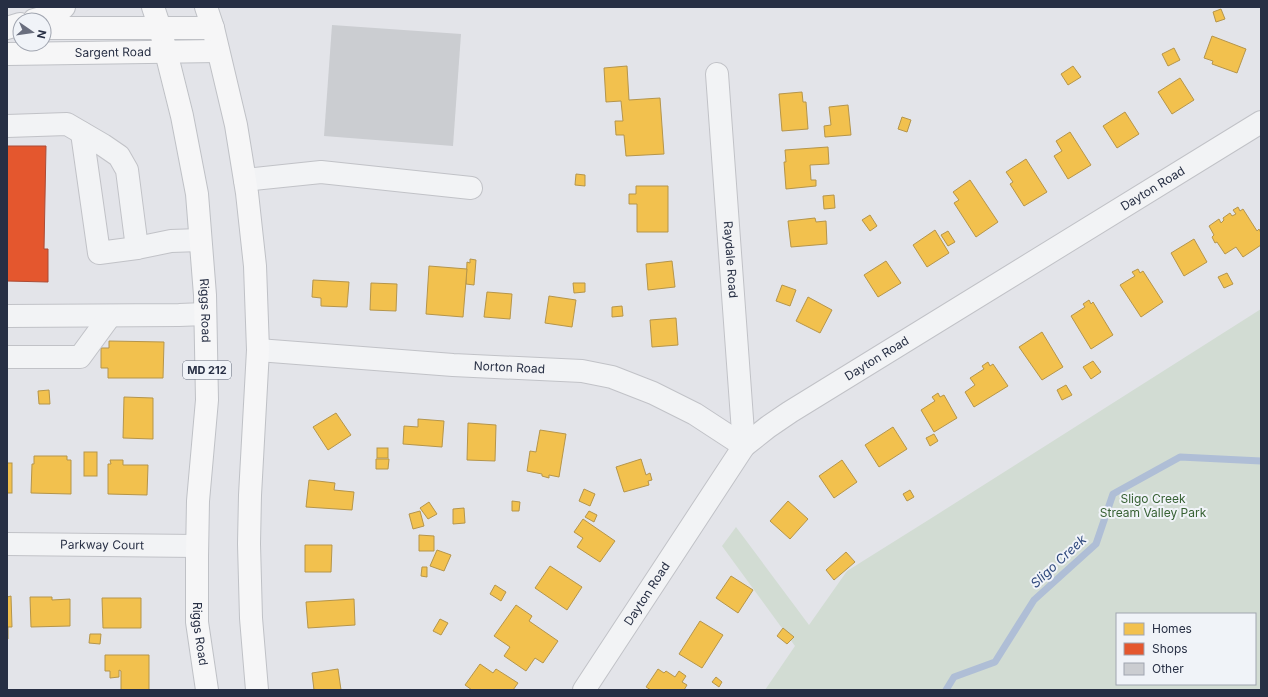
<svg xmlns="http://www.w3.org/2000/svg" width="1268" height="697" viewBox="0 0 1268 697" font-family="Inter,sans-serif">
	<rect width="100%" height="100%" fill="#e3e4e9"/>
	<path fill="#d2dcd3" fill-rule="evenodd" d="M 1261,309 L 1261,690 L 765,690 L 795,646 L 722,546 L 736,527 L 809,625 L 847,571 L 930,519 ZM 1117,614 L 1255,614 L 1255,684 L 1117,684 Z"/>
	<g fill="#f2c14e" stroke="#b5954b">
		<path d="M 1221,9 L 1225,19 L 1216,22 L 1213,12 Z"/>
		<path d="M 1212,36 L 1246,49 L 1237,73 L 1212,64 L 1213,61 L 1204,58 Z"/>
		<path d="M 1174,48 L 1180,60 L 1168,66 L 1162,54 Z"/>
		<path d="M 627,66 L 629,100 L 660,98 L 664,154 L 626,156 L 624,135 L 616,135 L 615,121 L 623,121 L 621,101 L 606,102 L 604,68 Z"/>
		<path d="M 1073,66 L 1081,77 L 1068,85 L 1061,74 Z"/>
		<path d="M 1180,78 L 1194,100 L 1172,114 L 1158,92 Z"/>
		<path d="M 802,92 L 803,102 L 806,102 L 808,129 L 782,131 L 779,94 Z"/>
		<path d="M 848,105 L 851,135 L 825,137 L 824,126 L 831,125 L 829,107 Z"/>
		<path d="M 1125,112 L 1139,134 L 1117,148 L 1103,126 Z"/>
		<path d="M 902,117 L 911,120 L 907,132 L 898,129 Z"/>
		<path d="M 1070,132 L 1091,165 L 1068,179 L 1054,156 L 1062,151 L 1056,141 Z"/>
		<path d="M 828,147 L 829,164 L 810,165 L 811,180 L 816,180 L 816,186 L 786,189 L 784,162 L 786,162 L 785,150 Z"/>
		<path d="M 1026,159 L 1047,192 L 1024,206 L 1010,184 L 1013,182 L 1006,172 Z"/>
		<path d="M 576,174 L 585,175 L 585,186 L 575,185 Z"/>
		<path d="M 970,180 L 998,222 L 976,237 L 954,203 L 959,200 L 953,192 Z"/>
		<path d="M 636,186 L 668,186 L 668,232 L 637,232 L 637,204 L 629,204 L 629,194 L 636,194 Z"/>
		<path d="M 834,195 L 835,208 L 824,209 L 823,196 Z"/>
		<path d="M 1238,207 L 1240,211 L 1243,209 L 1257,231 L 1259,229 L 1261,233 L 1261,245 L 1243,257 L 1236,247 L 1225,254 L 1217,242 L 1215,243 L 1212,237 L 1214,235 L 1209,226 L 1219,219 L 1221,223 L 1224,220 L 1223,218 L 1230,213 L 1232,216 L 1236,214 L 1233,210 Z"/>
		<path d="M 870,215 L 877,226 L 870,231 L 862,220 Z"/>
		<path d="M 815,218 L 816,222 L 826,221 L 827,244 L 791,247 L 788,221 Z"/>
		<path d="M 935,230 L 949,253 L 927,267 L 913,245 Z"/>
		<path d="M 948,231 L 955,242 L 948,246 L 941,235 Z"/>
		<path d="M 1194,239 L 1207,262 L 1184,276 L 1171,253 Z"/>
		<path d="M 470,259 L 476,260 L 474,285 L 466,284 L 467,262 L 470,263 Z"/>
		<path d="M 672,261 L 675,287 L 648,290 L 646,264 Z"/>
		<path d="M 886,261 L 901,283 L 878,297 L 864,275 Z"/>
		<path d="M 429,266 L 467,269 L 463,317 L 426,314 Z"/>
		<path d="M 1138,269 L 1140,273 L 1143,271 L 1163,302 L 1141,317 L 1120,285 L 1135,276 L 1132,272 Z"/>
		<path d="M 1227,273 L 1233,284 L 1224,288 L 1218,277 Z"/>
		<path d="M 313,280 L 349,282 L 347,307 L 321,306 L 321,298 L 312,297 Z"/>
		<path d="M 371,283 L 397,284 L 396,311 L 370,310 Z"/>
		<path d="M 573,283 L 585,283 L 585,292 L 574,293 Z"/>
		<path d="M 782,285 L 796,290 L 790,306 L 776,301 Z"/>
		<path d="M 487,292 L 512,294 L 510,319 L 484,317 Z"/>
		<path d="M 549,296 L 576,300 L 572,327 L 545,323 Z"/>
		<path d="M 808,297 L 832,310 L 820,333 L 796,321 Z"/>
		<path d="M 1089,300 L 1091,304 L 1093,302 L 1113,335 L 1091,349 L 1071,316 L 1085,307 L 1083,304 Z"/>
		<path d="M 622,306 L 623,316 L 612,317 L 612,307 Z"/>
		<path d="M 676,318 L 678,345 L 652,347 L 650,320 Z"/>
		<path d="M 1042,332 L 1063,367 L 1042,380 L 1019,347 Z"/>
		<path d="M 109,341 L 164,342 L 163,378 L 108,378 L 108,368 L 101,368 L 101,348 L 109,348 Z"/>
		<path d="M 1093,361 L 1101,372 L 1091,379 L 1083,367 Z"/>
		<path d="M 988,362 L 990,366 L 993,364 L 1008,386 L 974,407 L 965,392 L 975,385 L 970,378 L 984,369 L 982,366 Z"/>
		<path d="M 1066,385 L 1072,395 L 1062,400 L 1057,390 Z"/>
		<path d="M 49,390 L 50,404 L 39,404 L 38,391 Z"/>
		<path d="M 938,393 L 940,397 L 944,395 L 957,418 L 934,432 L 921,410 L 935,401 L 932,397 Z"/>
		<path d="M 124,397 L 153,398 L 153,439 L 123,438 Z"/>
		<path d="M 336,413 L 351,435 L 328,450 L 313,427 Z"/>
		<path d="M 418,419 L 444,421 L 442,447 L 403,444 L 404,426 L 418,427 Z"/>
		<path d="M 468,423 L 496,425 L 495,461 L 467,460 Z"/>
		<path d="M 893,427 L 907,449 L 879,467 L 865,445 Z"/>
		<path d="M 540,430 L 566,434 L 559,477 L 549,475 L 549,478 L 542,476 L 542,474 L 527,471 L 530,451 L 536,452 Z"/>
		<path d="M 934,434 L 938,441 L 930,446 L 926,438 Z"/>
		<rect x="377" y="448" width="11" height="10"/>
		<rect x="84" y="452" width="13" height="24"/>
		<path d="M 34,456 L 67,456 L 67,460 L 71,460 L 71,494 L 31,493 L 32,464 L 34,464 Z"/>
		<path d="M 376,459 L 389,459 L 388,469 L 376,469 Z"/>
		<path d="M 641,459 L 646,475 L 650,473 L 652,480 L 648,481 L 649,485 L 624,492 L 616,467 Z"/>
		<path d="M 110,460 L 123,460 L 123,465 L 148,465 L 147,495 L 108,494 L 108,464 L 111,464 Z"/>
		<path d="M 842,460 L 857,482 L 834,498 L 819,476 Z"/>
		<rect x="7" y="463" width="5" height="30"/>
		<path d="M 309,480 L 335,483 L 334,490 L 354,492 L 352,510 L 306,507 Z"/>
		<path d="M 584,489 L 595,494 L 590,506 L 579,501 Z"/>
		<path d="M 910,490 L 914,497 L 907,501 L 903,494 Z"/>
		<path d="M 512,501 L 520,502 L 519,511 L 512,511 Z"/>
		<path d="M 788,501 L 808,519 L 790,539 L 770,521 Z"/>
		<path d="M 429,502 L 437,514 L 428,519 L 420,508 Z"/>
		<path d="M 464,508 L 465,523 L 453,524 L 453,509 Z"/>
		<path d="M 420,511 L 424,526 L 413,529 L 409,514 Z"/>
		<path d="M 589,511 L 597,515 L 594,522 L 585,517 Z"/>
		<path d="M 583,519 L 615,541 L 600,562 L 577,547 L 583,538 L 574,532 Z"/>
		<path d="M 419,535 L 434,536 L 434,551 L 419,551 Z"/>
		<path d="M 305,545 L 332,545 L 331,572 L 305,572 Z"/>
		<path d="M 437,550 L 451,555 L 444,571 L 430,566 Z"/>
		<path d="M 846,552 L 855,562 L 834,580 L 826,570 Z"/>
		<path d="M 550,566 L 582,587 L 567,610 L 535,588 Z"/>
		<path d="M 422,567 L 427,567 L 427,577 L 421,576 Z"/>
		<path d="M 731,576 L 753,590 L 738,613 L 716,598 Z"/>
		<path d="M 495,585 L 506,592 L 501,601 L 490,594 Z"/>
		<path d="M 11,596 L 12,627 L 8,627 L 8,639 L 7,639 L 7,597 Z"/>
		<path d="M 30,597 L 52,597 L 52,600 L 70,599 L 70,626 L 31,627 Z"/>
		<path d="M 102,598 L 141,598 L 141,628 L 103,628 Z"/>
		<path d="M 354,599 L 355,625 L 308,628 L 306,602 Z"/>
		<path d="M 516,605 L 532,616 L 529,621 L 558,641 L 543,663 L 535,658 L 526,671 L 504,656 L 510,647 L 494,636 Z"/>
		<path d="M 440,619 L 448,623 L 441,635 L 433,631 Z"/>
		<path d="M 700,621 L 723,635 L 702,668 L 679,654 Z"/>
		<path d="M 783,628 L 794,637 L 787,644 L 777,636 Z"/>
		<path d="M 90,634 L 101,634 L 100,644 L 89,643 Z"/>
		<path d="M 105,655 L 149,655 L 149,690 L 121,690 L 121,671 L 119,670 L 119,677 L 110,678 L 110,671 L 105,671 Z"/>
		<path d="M 480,664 L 493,673 L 496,669 L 518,683 L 513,690 L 472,690 L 465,685 Z"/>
		<path d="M 338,669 L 341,690 L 314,690 L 312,673 Z"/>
		<path d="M 658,669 L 664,673 L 666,671 L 675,677 L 679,671 L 686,676 L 682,682 L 687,685 L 684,690 L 651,690 L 646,687 Z"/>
		<path d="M 716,677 L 722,682 L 719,687 L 712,682 Z"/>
	</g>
	<path fill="#e4572e" stroke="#ab4b35" d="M 7,146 L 46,146 L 44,249 L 48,249 L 48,282 L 7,281 Z"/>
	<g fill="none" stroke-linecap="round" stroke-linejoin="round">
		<path stroke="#afbed6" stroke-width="7" d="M 946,690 L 954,677 L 995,662 L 1034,600 L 1096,544 L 1113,494 L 1180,457 L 1261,461"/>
	</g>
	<path fill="#cbcdd1" d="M 332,25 L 461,34 L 453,146 L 324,136 Z"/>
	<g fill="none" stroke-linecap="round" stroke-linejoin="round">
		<g stroke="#c1c2c7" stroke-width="24">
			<g id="minor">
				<path id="s1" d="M 717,74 L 744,446"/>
				<path d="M 7,126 L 67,124 L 103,145 L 119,156 L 127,170 L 137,248"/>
				<path d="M 82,133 L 99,253 L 137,248 L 171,241 L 200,240"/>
				<path d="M 245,180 L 321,172 L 471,188"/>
				<path d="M 7,316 L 179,315 L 205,314"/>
				<path id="s2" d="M 258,350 L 453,365 L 582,371 L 612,377 L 653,393 L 695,414 L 744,446"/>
				<path d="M 7,357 L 80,357 L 110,316"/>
				<path id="s3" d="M 7,544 L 197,546"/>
				<path id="s4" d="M 584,690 L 744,446 L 768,427 L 790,412 L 1261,122"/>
			</g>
		</g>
		<g stroke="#bfc1c6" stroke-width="24">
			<g id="major">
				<path id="s5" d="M 153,7 L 160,28 L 182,116 L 197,194 L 205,295 L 207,400 L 198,501 L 197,556 L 197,622 L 207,690"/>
				<path d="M 206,7 L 213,28 L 236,125 L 247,193 L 255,266 L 258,350 L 250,495 L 249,544 L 251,618 L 257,690"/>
				<path d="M 34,20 L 55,14 L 64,7"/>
				<path d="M 7,28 L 20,24"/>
				<path d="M 44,28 L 213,28"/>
				<path id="s6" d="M 7,54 L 218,51"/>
			</g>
		</g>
		<use href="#minor" stroke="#f2f3f5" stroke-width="22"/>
		<use href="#major" stroke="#f6f6f7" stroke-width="22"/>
	</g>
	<g text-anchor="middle" stroke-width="4" stroke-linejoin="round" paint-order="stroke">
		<rect fill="#f0f3f8" stroke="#636a7a" stroke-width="1" x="183" y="361" width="48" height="18" rx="3"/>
		<g font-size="11" font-weight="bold" fill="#272f44">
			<text x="207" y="374">MD 212</text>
		</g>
		<g font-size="12" fill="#272f44" stroke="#f0f3f8">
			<text dy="4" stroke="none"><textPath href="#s6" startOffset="106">Sargent Road</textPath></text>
			<text dy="4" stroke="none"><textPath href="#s4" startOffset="775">Dayton Road</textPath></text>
			<text dy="4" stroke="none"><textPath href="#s1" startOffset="186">Raydale Road</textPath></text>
			<text dy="4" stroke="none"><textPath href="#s5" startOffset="309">Riggs Road</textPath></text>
			<text dy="4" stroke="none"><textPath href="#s4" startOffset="451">Dayton Road</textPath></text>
			<text dy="4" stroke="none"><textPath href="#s2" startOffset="252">Norton Road</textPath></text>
			<text dy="4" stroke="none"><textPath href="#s3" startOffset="95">Parkway Court</textPath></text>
			<text dy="4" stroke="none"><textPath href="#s4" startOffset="115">Dayton Road</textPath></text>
			<text dy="4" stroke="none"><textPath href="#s5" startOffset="633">Riggs Road</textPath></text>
		</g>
		<g font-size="12" fill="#376133" stroke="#f0f3f8">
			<text x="1153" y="503">Sligo Creek<tspan x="1153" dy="14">Stream Valley Park</tspan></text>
		</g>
		<g font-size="13" font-style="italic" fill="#2e487c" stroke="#f0f3f8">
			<text transform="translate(1058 561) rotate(-43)" y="5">Sligo Creek</text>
		</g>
	</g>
	<rect width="1268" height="697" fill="none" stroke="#272f44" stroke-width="16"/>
	<rect x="1116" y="613" width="140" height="72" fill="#f0f3f8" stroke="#a0a5b0"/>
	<rect x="1124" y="623" width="20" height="12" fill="#f2c14e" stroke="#a0a5b0"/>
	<text x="1152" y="633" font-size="12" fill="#272f44">Homes</text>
	<rect x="1124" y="643" width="20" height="12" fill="#e4572e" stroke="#a0a5b0"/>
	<text x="1152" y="653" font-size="12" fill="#272f44">Shops</text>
	<rect x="1124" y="663" width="20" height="12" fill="#cbcdd1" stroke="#a0a5b0"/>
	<text x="1152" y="673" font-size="12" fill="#272f44">Other</text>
	<g transform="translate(32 32) rotate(103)"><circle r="19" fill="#f0f3f8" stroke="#a0a5b0"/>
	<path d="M0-3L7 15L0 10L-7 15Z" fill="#696e7e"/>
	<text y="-6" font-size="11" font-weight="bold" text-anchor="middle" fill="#272f44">N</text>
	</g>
</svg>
